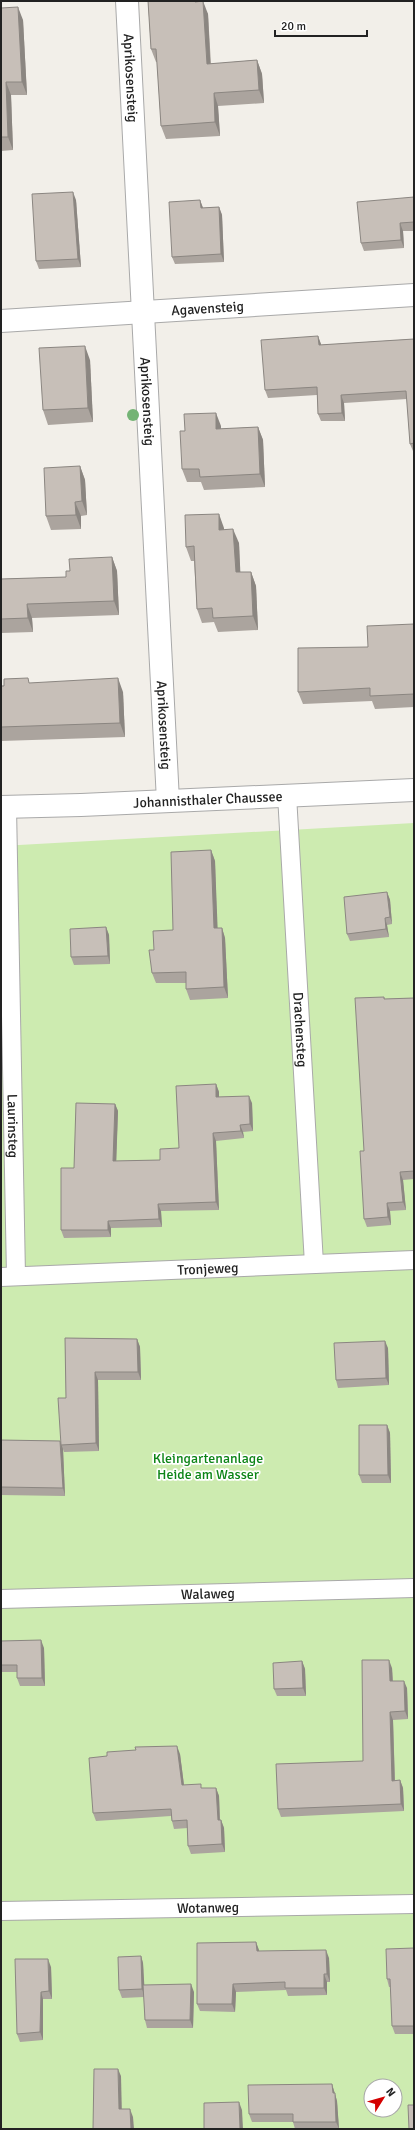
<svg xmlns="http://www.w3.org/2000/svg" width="415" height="2130" viewBox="0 0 415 2130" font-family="Signika,sans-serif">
	<rect width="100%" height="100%" fill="#f2efe9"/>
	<path fill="#cdebb0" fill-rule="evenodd" d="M 414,823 L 414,2129 L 1,2129 L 1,846 ZM 371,2086 L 395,2086 L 395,2110 L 371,2110 Z"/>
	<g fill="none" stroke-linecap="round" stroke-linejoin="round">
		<g stroke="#a9a9a9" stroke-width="20">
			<g id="service">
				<path id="s1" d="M 287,795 L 314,1264"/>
				<path id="s2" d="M 7,807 L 16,1276"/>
				<path id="s3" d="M 1,1277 L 414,1260"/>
				<path id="s4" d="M 1,1599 L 414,1588"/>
				<path id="s5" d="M 1,1911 L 414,1904"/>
			</g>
		</g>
		<g stroke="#a9a9a9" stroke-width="24">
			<g id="minor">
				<path id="s6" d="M 127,1 L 168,801"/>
				<path id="s7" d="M 1,321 L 414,295"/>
			</g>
		</g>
		<g stroke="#a9a9a9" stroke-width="24">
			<g id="tertiary">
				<path id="s8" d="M 1,807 L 81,805 L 414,790"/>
			</g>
		</g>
		<use href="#service" stroke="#fff" stroke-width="18"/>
		<use href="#minor" stroke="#fff" stroke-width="22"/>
		<use href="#tertiary" stroke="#fff" stroke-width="22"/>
	</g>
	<circle fill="#74b475" cx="133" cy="415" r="6"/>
	<g fill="#aba49e">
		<path d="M 148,1 L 199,1 L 208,14 L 211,64 L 257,60 L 262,74 L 264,103 L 218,106 L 220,136 L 166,139 L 161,126 L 157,62 L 156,62 L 151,49 Z"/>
		<path d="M 1,8 L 23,20 L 27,95 L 11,95 L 13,150 L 1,151 Z"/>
		<path d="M 414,197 L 414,231 L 403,231 L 404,248 L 364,251 L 361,243 Z"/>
		<path d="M 76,200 L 81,267 L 39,269 L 36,261 Z"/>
		<path d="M 200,200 L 203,208 L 219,207 L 222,215 L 224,262 L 175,264 L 172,257 Z"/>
		<path d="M 318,336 L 321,345 L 414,339 L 414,451 L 413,451 L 410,444 L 407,399 L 344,403 L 345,421 L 321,421 L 318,414 L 317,395 L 268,398 L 265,390 Z"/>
		<path d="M 90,360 L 93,422 L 48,425 L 43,410 Z"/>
		<path d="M 221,426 L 221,429 L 258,427 L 263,440 L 265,487 L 204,490 L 201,482 L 187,482 L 182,469 Z"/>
		<path d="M 80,466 L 85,480 L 87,515 L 81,516 L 81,529 L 51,530 L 46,516 Z"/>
		<path d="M 224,528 L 224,530 L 239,543 L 240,572 L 251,572 L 256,586 L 258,630 L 218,632 L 214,622 L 202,623 L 197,609 L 194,561 L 191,561 L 186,547 Z"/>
		<path d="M 112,557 L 117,571 L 119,615 L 32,618 L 33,632 L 1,633 L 1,579 L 66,577 L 70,571 Z"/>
		<path d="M 414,624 L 414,707 L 375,709 L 372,701 L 303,704 L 298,692 L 368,647 Z"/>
		<path d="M 30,683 L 123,692 L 125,737 L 1,741 L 1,686 Z"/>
		<path d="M 211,850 L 215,861 L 217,928 L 222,928 L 225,938 L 228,998 L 190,1000 L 186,989 L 186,983 L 156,983 L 152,973 L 154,950 L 173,930 Z"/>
		<path d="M 387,892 L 390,900 L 392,924 L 387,925 L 389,937 L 350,941 L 347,934 Z"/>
		<path d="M 106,927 L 109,935 L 110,964 L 74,965 L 71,957 Z"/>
		<path d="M 384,997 L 385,999 L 414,998 L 414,1179 L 403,1180 L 406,1210 L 390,1211 L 391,1225 L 367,1227 L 364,1219 L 364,1151 Z"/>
		<path d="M 216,1084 L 219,1092 L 219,1097 L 252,1103 L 253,1131 L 243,1132 L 244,1138 L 216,1141 L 219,1210 L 161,1211 L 162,1227 L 111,1228 L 111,1237 L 64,1238 L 61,1230 L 74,1168 L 115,1104 L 118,1111 L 116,1161 L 160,1160 L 179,1148 Z"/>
		<path d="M 65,1338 L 137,1339 L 140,1347 L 141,1380 L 98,1380 L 99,1451 L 64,1452 L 63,1449 L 65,1496 L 1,1495 L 1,1440 L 60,1441 L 61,1444 L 66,1398 Z"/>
		<path d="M 388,1348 L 389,1385 L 338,1388 L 336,1380 Z"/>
		<path d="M 387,1425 L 390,1433 L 391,1483 L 362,1483 L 359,1475 Z"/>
		<path d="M 1,1641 L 44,1648 L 45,1686 L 20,1686 L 17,1678 L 17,1672 L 1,1672 Z"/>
		<path d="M 302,1661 L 305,1669 L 306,1696 L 277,1696 L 274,1689 Z"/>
		<path d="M 392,1668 L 393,1681 L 407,1688 L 408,1719 L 393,1720 L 395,1781 L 400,1780 L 403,1788 L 404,1811 L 281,1817 L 278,1809 L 363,1761 Z"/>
		<path d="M 180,1754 L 184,1785 L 202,1788 L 216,1788 L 219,1796 L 220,1820 L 221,1820 L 224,1828 L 225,1852 L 191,1854 L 188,1846 L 188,1828 L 174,1829 L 172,1821 L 171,1816 L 96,1821 L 93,1813 Z"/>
		<path d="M 256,1942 L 259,1951 L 329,1958 L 330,1982 L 327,1982 L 327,1995 L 288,1996 L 286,1990 L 236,1992 L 235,2012 L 200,2011 L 197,2004 Z"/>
		<path d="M 414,1948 L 414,2034 L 395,2034 L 392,2026 L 391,1987 L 389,1987 L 387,1979 Z"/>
		<path d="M 141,1956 L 143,1963 L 144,1985 L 194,1992 L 193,2028 L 147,2028 L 145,2020 L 144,1997 L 122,1998 L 119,1990 Z"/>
		<path d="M 51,1967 L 52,1999 L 43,1999 L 43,2040 L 20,2042 L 17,2034 Z"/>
		<path d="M 332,2084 L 337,2101 L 339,2129 L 295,2129 L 293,2122 L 252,2122 L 249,2114 Z"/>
	</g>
	<g fill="#8b8681">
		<path d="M 203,1 L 208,14 L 211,78 L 207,64 Z"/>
		<path d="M 18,7 L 23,20 L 27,95 L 22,82 Z"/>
		<path d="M 257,60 L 262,74 L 264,103 L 259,90 Z"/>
		<path d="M 6,82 L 11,95 L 13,150 L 8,137 Z"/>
		<path d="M 214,93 L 218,106 L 220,136 L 215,122 Z"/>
		<path d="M 73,192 L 76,200 L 81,267 L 78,259 Z"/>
		<path d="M 200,200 L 203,208 L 201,208 Z"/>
		<path d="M 219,207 L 222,215 L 224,262 L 221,254 Z"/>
		<path d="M 400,223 L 403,231 L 404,248 L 401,240 Z"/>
		<path d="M 318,336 L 321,344 L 322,353 L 319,345 Z"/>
		<path d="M 85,346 L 90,360 L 93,422 L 88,408 Z"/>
		<path d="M 341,395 L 344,403 L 345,421 L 342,413 Z"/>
		<path d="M 216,413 L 221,426 L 221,442 L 216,429 Z"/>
		<path d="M 258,427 L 263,440 L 265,487 L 260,474 Z"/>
		<path d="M 80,466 L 85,480 L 87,515 L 82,501 Z"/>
		<path d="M 75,502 L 81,516 L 81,529 L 76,515 Z"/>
		<path d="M 219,514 L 224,528 L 224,544 L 219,530 Z"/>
		<path d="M 233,529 L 239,543 L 241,586 L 236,572 Z"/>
		<path d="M 112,557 L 117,571 L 119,615 L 114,601 Z"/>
		<path d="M 251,572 L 256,586 L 258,630 L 253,616 Z"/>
		<path d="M 27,604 L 32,618 L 33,632 L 28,618 Z"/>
		<path d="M 118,678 L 123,692 L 125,737 L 120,723 Z"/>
		<path d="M 211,850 L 215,861 L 218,938 L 214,928 Z"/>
		<path d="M 387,892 L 390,900 L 392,924 L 390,917 Z"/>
		<path d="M 385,918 L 387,925 L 389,937 L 386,929 Z"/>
		<path d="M 106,927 L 109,935 L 110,964 L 108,956 Z"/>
		<path d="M 222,928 L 225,938 L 228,998 L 224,987 Z"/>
		<path d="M 216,1084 L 219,1092 L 219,1105 L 216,1097 Z"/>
		<path d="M 249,1096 L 252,1103 L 253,1131 L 250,1124 Z"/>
		<path d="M 115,1104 L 118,1111 L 116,1169 L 113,1161 Z"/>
		<path d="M 240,1125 L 243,1132 L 244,1138 L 241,1131 Z"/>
		<path d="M 213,1133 L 216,1141 L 219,1210 L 216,1202 Z"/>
		<path d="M 400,1172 L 403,1180 L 406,1210 L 403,1202 Z"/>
		<path d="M 387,1203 L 390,1211 L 391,1225 L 388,1217 Z"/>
		<path d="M 158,1204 L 161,1211 L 162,1227 L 159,1219 Z"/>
		<path d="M 108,1221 L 111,1228 L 111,1237 L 108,1230 Z"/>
		<path d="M 137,1339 L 140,1347 L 141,1380 L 138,1372 Z"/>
		<path d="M 385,1341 L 388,1348 L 389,1385 L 386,1378 Z"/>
		<path d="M 95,1372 L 98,1380 L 99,1451 L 96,1443 Z"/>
		<path d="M 387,1425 L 390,1433 L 391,1483 L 388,1475 Z"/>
		<path d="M 60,1441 L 63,1449 L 65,1496 L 63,1488 Z"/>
		<path d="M 41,1640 L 44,1648 L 45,1686 L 42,1678 Z"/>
		<path d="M 389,1660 L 392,1668 L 393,1689 L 390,1681 Z"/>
		<path d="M 302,1661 L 305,1669 L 306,1696 L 303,1688 Z"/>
		<path d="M 404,1681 L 407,1688 L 408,1719 L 405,1711 Z"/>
		<path d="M 390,1712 L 393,1720 L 395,1789 L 392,1781 Z"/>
		<path d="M 177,1746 L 180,1754 L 185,1793 L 182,1785 Z"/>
		<path d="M 400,1780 L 403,1788 L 404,1811 L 401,1804 Z"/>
		<path d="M 216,1788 L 219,1796 L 220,1828 L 218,1820 Z"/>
		<path d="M 221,1820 L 224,1828 L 225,1852 L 222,1844 Z"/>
		<path d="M 256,1942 L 259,1950 L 260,1959 L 257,1951 Z"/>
		<path d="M 326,1950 L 329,1958 L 330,1982 L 327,1974 Z"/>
		<path d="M 141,1956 L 143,1963 L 145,1997 L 142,1989 Z"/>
		<path d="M 48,1959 L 51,1967 L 52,1999 L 49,1991 Z"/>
		<path d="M 324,1974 L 327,1982 L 327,1995 L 324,1988 Z"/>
		<path d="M 191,1984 L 194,1992 L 193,2028 L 190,2020 Z"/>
		<path d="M 233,1984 L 236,1992 L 235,2012 L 232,2004 Z"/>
		<path d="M 41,1992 L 43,1999 L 43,2040 L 40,2032 Z"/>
		<path d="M 118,2069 L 121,2076 L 122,2117 L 119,2109 Z"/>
		<path d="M 332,2084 L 337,2101 L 339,2129 L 336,2122 Z"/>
		<path d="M 239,2102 L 242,2110 L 243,2129 L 240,2129 Z"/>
		<path d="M 130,2109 L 133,2117 L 134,2129 L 131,2129 Z"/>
	</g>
	<g fill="#c7bfb8" stroke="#8b8681">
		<path d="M 148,1 L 195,1 L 195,2 L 203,1 L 207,64 L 257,60 L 259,90 L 214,93 L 215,122 L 161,126 L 156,49 L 151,49 Z"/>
		<path d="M 18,7 L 22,82 L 6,82 L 8,137 L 1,137 L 1,8 Z"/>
		<path d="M 73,192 L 78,259 L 36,261 L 32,194 Z"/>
		<path d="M 414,197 L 414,222 L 400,223 L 401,240 L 361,243 L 357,202 Z"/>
		<path d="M 200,200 L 201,208 L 219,207 L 221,254 L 172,257 L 169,202 Z"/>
		<path d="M 318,336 L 319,345 L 414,339 L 414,443 L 410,444 L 406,391 L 341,395 L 342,413 L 318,414 L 317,387 L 265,390 L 261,340 Z"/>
		<path d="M 85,346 L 88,408 L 43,410 L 39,348 Z"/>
		<path d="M 216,413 L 216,429 L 258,427 L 260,474 L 200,477 L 199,469 L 182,469 L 180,431 L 185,431 L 184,414 Z"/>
		<path d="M 80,466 L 82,501 L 75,502 L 76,515 L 46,516 L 44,468 Z"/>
		<path d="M 219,514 L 219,530 L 233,529 L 236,572 L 251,572 L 253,616 L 213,618 L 212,608 L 197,609 L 194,546 L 186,547 L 185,515 Z"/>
		<path d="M 112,557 L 114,601 L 27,604 L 28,618 L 1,619 L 1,579 L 66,577 L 66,571 L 70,571 L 69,559 Z"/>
		<path d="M 414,624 L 414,694 L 370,696 L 370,688 L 298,692 L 298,648 L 368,647 L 367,626 Z"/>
		<path d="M 28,678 L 29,683 L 118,678 L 120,723 L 1,727 L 1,686 L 4,686 L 4,679 Z"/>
		<path d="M 211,850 L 214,928 L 222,928 L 224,987 L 186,989 L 186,972 L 152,973 L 149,950 L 154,950 L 153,931 L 173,930 L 171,852 Z"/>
		<path d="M 387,892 L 390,917 L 385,918 L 386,929 L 347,934 L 344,897 Z"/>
		<path d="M 106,927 L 108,956 L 71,957 L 70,929 Z"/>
		<path d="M 384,997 L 384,999 L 414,998 L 414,1171 L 400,1172 L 403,1202 L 387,1203 L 388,1217 L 364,1219 L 360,1151 L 364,1151 L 355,998 Z"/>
		<path d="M 216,1084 L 216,1097 L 249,1096 L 250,1124 L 240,1125 L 241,1131 L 213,1133 L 216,1202 L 158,1204 L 159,1219 L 108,1221 L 108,1230 L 61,1230 L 61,1168 L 74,1168 L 76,1103 L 115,1104 L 113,1161 L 160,1160 L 160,1149 L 179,1148 L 176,1086 Z"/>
		<path d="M 65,1338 L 137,1339 L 138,1372 L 95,1372 L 96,1443 L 61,1445 L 58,1398 L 66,1398 Z"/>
		<path d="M 385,1341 L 386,1378 L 336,1380 L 334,1343 Z"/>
		<path d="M 359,1425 L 387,1425 L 388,1475 L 359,1475 Z"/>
		<path d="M 1,1440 L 60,1441 L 63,1488 L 1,1487 Z"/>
		<path d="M 41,1640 L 42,1678 L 17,1678 L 17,1665 L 1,1665 L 1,1641 Z"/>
		<path d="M 362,1660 L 389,1660 L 390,1681 L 404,1681 L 405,1711 L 390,1712 L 392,1781 L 400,1780 L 401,1804 L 278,1809 L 276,1764 L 363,1761 Z"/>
		<path d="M 302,1661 L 303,1688 L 274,1689 L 273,1663 Z"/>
		<path d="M 177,1746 L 182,1785 L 201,1784 L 201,1788 L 216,1788 L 218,1820 L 221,1820 L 222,1844 L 188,1846 L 187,1820 L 172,1821 L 171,1809 L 93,1813 L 89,1758 L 107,1756 L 107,1752 L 136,1750 L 135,1747 Z"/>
		<path d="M 256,1942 L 257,1951 L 326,1950 L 327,1974 L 324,1974 L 324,1988 L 285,1988 L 285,1982 L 233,1984 L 232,2004 L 197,2004 L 197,1943 Z"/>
		<path d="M 414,1948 L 414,2026 L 392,2026 L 390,1979 L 387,1979 L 386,1949 Z"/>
		<path d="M 141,1956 L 142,1989 L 119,1990 L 118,1957 Z"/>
		<path d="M 15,1959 L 48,1959 L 49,1991 L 41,1992 L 40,2032 L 17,2034 Z"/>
		<path d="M 191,1984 L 190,2020 L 145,2020 L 143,1985 Z"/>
		<path d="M 94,2069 L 118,2069 L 119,2109 L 130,2109 L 131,2129 L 93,2129 Z"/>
		<path d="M 332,2084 L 333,2093 L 335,2093 L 336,2122 L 293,2122 L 293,2114 L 249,2114 L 248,2085 Z"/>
		<path d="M 239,2102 L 240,2129 L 204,2129 L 204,2103 Z"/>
		<path d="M 408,2105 L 414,2105 L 414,2129 L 409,2129 Z"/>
	</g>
	<g text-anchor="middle" stroke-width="3.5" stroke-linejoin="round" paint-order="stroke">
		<g font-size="14" fill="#222" stroke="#fff">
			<text dy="5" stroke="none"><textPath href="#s6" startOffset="77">Aprikosensteig</textPath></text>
			<text dy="5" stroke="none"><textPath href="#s7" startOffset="207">Agavensteig</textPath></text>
			<text dy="5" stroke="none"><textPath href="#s6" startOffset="401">Aprikosensteig</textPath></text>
			<text dy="5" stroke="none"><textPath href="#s6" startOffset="725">Aprikosensteig</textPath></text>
			<text dy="5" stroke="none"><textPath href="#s8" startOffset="207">Johannisthaler Chaussee</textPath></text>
			<text dy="5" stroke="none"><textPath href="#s1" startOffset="235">Drachensteg</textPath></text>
			<text dy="5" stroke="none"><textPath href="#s2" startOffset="319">Laurinsteg</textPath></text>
			<text dy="5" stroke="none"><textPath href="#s3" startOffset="207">Tronjeweg</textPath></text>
			<text dy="5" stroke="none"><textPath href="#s4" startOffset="207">Walaweg</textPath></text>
			<text dy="5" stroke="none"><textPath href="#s5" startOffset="207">Wotanweg</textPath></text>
		</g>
		<g font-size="14" fill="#0c8416" stroke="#fff">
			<text x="208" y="1463">Kleingartenanlage<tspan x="208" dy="16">Heide am Wasser</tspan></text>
		</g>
	</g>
	<rect width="415" height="2130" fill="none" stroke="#222222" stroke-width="4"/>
	<g transform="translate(383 2098) rotate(53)"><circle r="19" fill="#ffffff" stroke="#a7a7a7"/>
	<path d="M0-3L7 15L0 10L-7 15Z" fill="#d40000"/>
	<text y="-6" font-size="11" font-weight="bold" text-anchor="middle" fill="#222222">N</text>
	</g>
	<path d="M275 30v6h92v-6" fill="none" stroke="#222222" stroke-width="2"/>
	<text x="281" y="30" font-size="12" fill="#222222" stroke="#ffffff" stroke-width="3" paint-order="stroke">20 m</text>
</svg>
